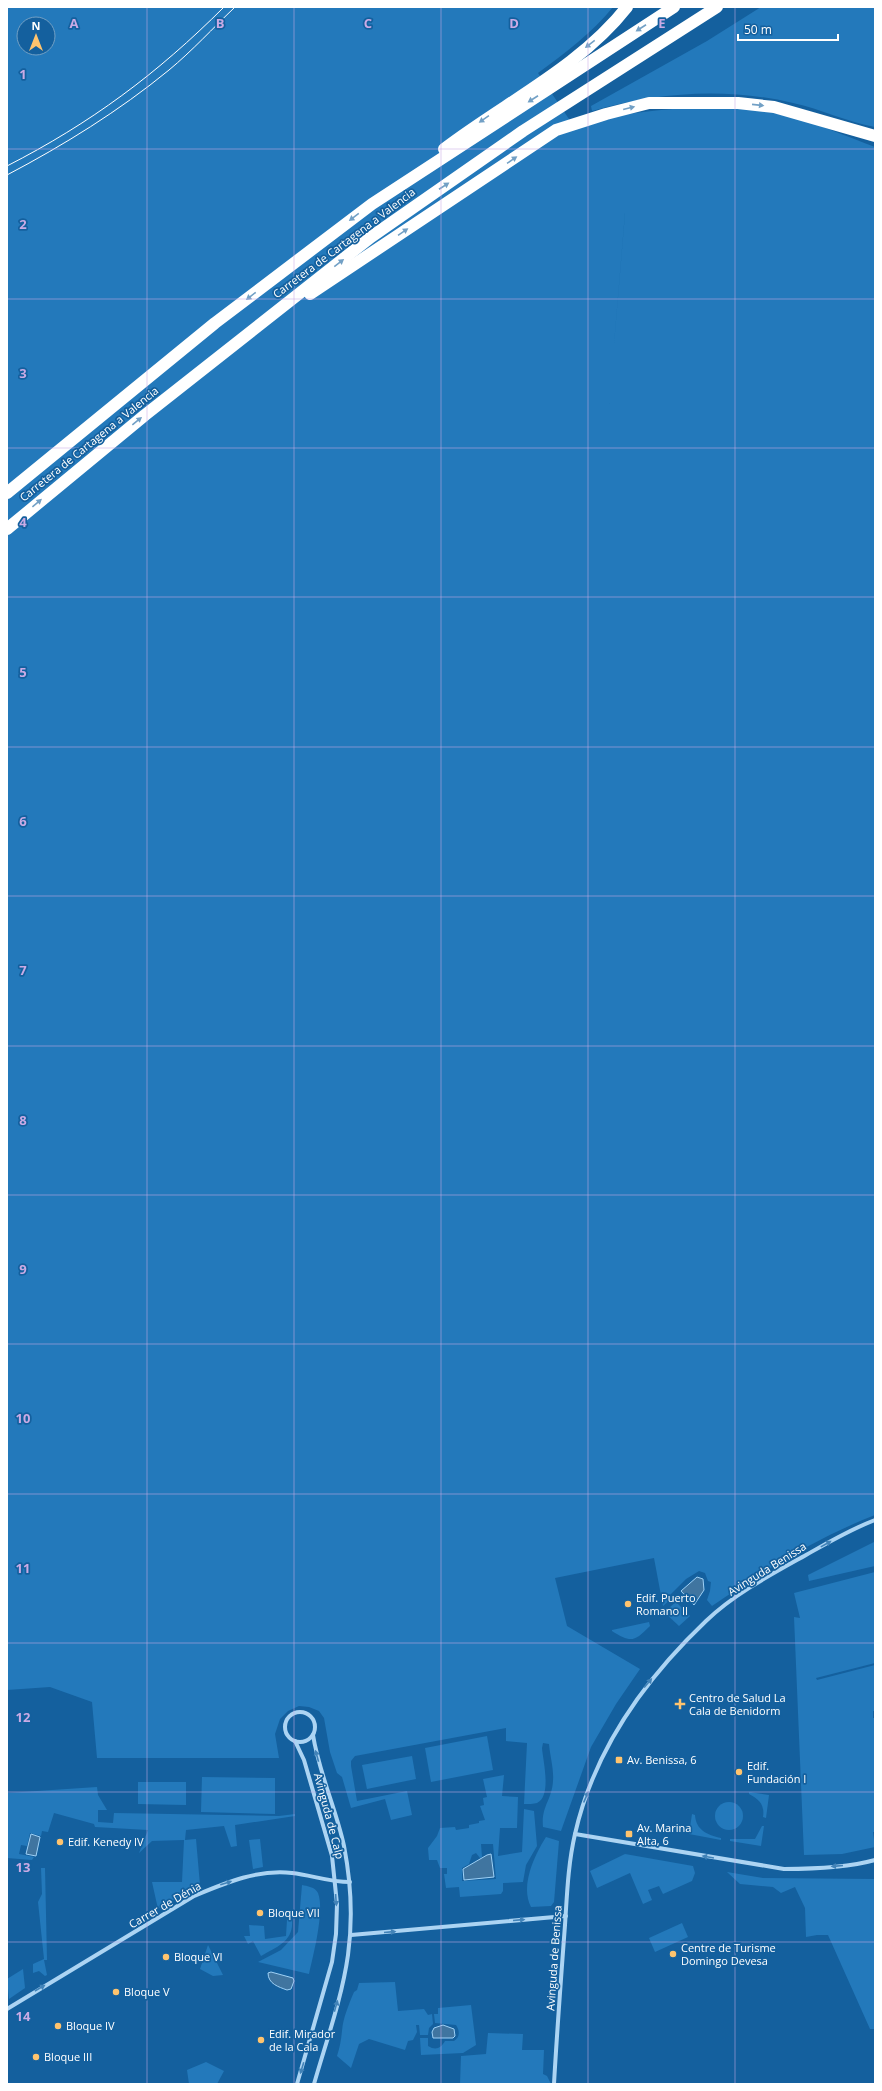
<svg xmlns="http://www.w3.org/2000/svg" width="882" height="2091" viewBox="0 0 882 2091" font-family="'Open Sans',sans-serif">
	<rect width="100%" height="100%" fill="#14609e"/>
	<g fill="#2379bb" fill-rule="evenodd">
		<path d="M 7,7 L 613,7 C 592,33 565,53 538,73 L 571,122 C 643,112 710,99 783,115 C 815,122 845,136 875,147 L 875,1515 C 816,1538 764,1571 712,1606 L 707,1600 L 710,1591 L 711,1582 L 708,1581 L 705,1573 L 699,1571 L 686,1579 L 670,1595 L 672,1598 L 663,1606 L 654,1558 L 555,1578 L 567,1626 L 640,1669 L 616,1704 L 591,1747 L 561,1831 L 543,1827 C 541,1806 552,1800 553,1781 C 554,1769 550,1756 549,1744 L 543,1743 L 542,1748 C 543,1761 552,1796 537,1803 C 534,1804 528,1804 524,1804 L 527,1743 L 506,1741 L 506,1728 L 355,1756 L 351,1761 L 351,1766 L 357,1801 L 407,1791 L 412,1815 L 391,1820 L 385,1799 L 351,1808 L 342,1777 L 337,1773 L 330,1752 L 324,1718 L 319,1711 L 309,1707 L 299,1706 L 288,1711 L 280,1719 L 275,1734 L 279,1758 L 97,1758 L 92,1702 L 50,1687 L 7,1690 ZM 24,24 L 48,24 L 48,48 L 24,48 ZM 625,213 L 609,404 L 625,214 Z"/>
		<path d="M 761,7 L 875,7 L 875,127 C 847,122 821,109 793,103 C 725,87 659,92 592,111 L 591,106 L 707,41 Z"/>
		<path d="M 874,1542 L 875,1566 L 809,1581 L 808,1575 Z"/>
		<path d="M 875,1572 L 875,1663 L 816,1678 L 817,1680 L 875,1665 L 875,1711 L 873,1711 L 873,1718 L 875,1718 L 875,1832 L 873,1832 L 875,1847 L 842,1854 L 804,1855 L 794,1617 L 800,1618 L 794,1593 Z"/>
		<path d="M 676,1602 L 690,1616 L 679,1626 L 664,1612 Z"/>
		<path d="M 649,1622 L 650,1626 C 634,1642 631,1643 612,1631 L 612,1630 Z"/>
		<path d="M 487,1736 L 493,1770 L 431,1782 L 425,1748 Z"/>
		<path d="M 412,1756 L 416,1779 L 367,1789 L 362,1765 Z"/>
		<path d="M 504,1775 L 502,1796 L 518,1797 L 517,1828 L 500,1828 L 498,1856 L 522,1852 L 524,1809 L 534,1811 L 537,1846 L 526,1865 L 523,1882 L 503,1883 L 503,1891 L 501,1894 L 460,1897 L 459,1887 L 446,1888 L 444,1874 L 447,1874 L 447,1868 L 440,1868 L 437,1860 L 429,1860 L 428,1848 L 437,1836 L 440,1828 L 455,1827 L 456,1830 L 469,1828 L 469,1825 L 479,1823 L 479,1821 L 485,1820 L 480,1806 L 484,1805 L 483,1798 L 487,1797 L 483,1779 ZM 481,1844 L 493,1844 L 496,1879 L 462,1881 L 462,1868 L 469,1864 L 472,1855 L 476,1853 L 480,1858 L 482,1857 Z"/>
		<path d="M 202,1777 L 275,1778 L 275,1814 L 201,1812 Z"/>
		<path d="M 138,1782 L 186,1782 L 186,1805 L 138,1804 Z"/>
		<path d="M 97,1787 L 98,1795 L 107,1810 L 98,1810 L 98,1822 L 113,1823 L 114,1813 L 279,1816 L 295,1814 L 295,1816 L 235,1825 L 237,1846 L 231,1847 L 224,1826 L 186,1830 L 185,1840 L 196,1839 L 200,1885 L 158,1909 L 152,1882 L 182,1882 L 184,1840 L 152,1841 L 139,1853 L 148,1830 L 95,1827 L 94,1824 L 54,1813 L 48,1832 L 42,1831 L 41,1836 L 30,1833 L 27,1846 L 21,1845 L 19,1854 L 34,1857 L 32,1860 L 7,1858 L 7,1793 Z"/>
		<path d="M 749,1792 L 769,1795 L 766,1818 L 763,1817 C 765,1805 759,1799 749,1794 Z"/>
		<circle cx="729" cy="1816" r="14"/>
		<path d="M 692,1814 L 695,1815 C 696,1830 707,1835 721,1838 L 721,1840 L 689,1834 Z"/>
		<path d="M 762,1826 L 764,1826 L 761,1846 L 730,1841 L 730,1839 L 755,1839 Z"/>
		<path d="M 546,1837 L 559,1841 L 554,1902 L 551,1906 L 531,1907 C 520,1886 534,1856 546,1837 Z"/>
		<path d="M 260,1839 L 263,1867 L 253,1869 L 249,1840 Z"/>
		<path d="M 625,1854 L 693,1866 L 695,1873 L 692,1881 L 663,1894 L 659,1886 L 648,1890 L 652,1900 L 643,1904 L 630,1873 L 597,1888 L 590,1871 Z"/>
		<path d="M 41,1868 L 45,1868 L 47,1960 L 44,1960 L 47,1975 L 45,1976 L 39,1971 L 33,1973 L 33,1964 L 44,1959 L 38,1902 L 42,1894 Z"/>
		<path d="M 727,1872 L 763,1878 L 875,1879 L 875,2029 L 870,2029 L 828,1935 L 817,1935 L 806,1937 L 805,1908 L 795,1887 L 781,1893 L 773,1887 L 740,1884 Z"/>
		<path d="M 302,1885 C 307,1886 315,1887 318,1893 C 325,1911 313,1956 309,1974 L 258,1962 L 281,1950 L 298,1932 Z"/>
		<path d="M 287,1920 L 292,1920 C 294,1941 277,1947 261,1956 L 253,1941 L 248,1944 L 244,1936 L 250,1936 L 249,1925 L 264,1926 L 265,1939 L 286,1936 Z"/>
		<path d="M 682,1923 L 688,1937 L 655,1952 L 649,1938 Z"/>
		<path d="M 208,1945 L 223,1975 L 213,1976 L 200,1969 Z"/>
		<path d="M 23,1969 L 25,1988 L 9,1999 L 7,1979 Z"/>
		<path d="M 395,1982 L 398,2011 L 424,2009 L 428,2015 L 432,2014 L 433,2024 L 429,2028 L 428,2035 L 420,2035 L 419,2025 L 416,2025 L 417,2032 L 413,2040 L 408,2041 L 405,2050 L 369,2039 L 359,2044 L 351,2068 L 337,2056 C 340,2047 341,2040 342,2031 C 343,2018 349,2004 354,1992 L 357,1990 L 359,1983 Z"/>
		<path d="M 471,2005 L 476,2045 L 463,2053 L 421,2055 L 420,2038 L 428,2038 L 428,2046 C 436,2051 441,2048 445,2041 L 454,2041 C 460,2037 460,2031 456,2025 L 435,2023 L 434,2014 L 438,2014 L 438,2008 Z"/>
		<path d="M 488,2033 L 523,2034 L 522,2050 L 544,2050 L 543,2074 L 547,2076 L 551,2084 L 460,2084 L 461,2056 L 486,2054 Z"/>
		<path d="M 206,2062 L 224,2071 L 217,2084 L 189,2084 L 187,2070 Z"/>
	</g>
	<g fill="#4075a0" stroke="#9ed1f6">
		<path d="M 697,1577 L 703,1579 L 704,1590 L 694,1605 L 681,1591 Z"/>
		<path d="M 31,1834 L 40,1837 L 36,1856 L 26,1854 Z"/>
		<path d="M 491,1854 L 494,1877 L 464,1880 L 463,1869 L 487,1855 Z"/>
		<path d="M 271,1972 L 293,1978 L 294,1981 L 291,1989 L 287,1990 C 279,1987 268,1984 268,1973 Z"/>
		<path d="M 443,2025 L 454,2029 L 455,2036 L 453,2038 L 433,2038 L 432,2032 L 434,2028 Z"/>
	</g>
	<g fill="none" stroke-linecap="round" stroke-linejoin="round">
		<g stroke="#acd4f3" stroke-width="4">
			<circle cx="300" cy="1727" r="15"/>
			<path d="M 313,1735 C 319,1773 336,1809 344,1846 C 351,1882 353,1919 348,1955 C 342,1998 326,2042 314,2084"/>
			<path d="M 295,1741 L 304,1760 L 332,1856 L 337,1904 L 336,1934 L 332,1962 L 297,2084"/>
			<path d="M 575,1834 L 784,1869 C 814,1869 846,1868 875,1860"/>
			<path d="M 351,1935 L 566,1916"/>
			<path d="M 7,2009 L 194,1896 C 225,1883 257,1869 292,1873 C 311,1875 329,1882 350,1882"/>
			<path d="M 554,2084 C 557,2031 561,1978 565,1925 C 567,1895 568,1864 575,1834 C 594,1750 644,1680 706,1621 C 734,1594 772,1574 806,1555 C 829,1542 851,1529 875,1520"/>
		</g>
		<g stroke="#fff" stroke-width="12">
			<path d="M 444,149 C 504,103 580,67 627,7"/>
			<path d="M 310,294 L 556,130 L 606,114 L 649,103 L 738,103 L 774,107 L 875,136"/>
			<path d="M 7,493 L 215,323 L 372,204 L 674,7"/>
			<path d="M 7,529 L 145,415 L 371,237 L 523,131 L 717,7"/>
		</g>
		<g stroke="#fff" stroke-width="1">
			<path d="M 7,166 C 91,123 157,74 224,7"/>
			<path d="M 7,175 C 64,145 119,111 169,70 C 192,51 213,28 235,7"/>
		</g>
	</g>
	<defs><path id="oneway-solid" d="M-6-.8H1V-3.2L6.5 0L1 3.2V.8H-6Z"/></defs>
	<g fill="#72a0c5">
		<use href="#oneway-solid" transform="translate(641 28) rotate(147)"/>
		<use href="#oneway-solid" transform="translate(590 44) rotate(142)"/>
		<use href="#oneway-solid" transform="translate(533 99) rotate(147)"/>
		<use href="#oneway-solid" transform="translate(758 105) rotate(6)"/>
		<use href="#oneway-solid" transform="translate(629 108) rotate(-14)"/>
		<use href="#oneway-solid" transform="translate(484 119) rotate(145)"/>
		<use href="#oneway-solid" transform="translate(512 160) rotate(-34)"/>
		<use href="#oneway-solid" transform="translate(444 186) rotate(-33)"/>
		<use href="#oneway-solid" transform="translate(354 217) rotate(143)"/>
		<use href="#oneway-solid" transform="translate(403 232) rotate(-34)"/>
		<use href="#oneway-solid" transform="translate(339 263) rotate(-38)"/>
		<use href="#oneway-solid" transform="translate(251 296) rotate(142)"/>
		<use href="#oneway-solid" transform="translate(137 421) rotate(-39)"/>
		<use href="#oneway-solid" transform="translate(37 503) rotate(-40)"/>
	</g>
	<g fill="#4283b8">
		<use href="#oneway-solid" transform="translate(826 1544) rotate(-29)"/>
		<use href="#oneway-solid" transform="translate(648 1683) rotate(-50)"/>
		<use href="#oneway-solid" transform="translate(317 1756) rotate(-105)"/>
		<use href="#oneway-solid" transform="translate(586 1797) rotate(-67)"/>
		<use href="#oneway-solid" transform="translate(708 1857) rotate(-170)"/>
		<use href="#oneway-solid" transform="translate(837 1866) rotate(175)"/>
		<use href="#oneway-solid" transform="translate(226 1883) rotate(-17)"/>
		<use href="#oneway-solid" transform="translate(336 1900) rotate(86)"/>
		<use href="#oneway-solid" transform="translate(519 1920) rotate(-5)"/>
		<use href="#oneway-solid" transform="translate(390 1932) rotate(-5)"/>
		<use href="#oneway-solid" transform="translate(40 1988) rotate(-30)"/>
		<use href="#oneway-solid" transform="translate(336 2006) rotate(-74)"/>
		<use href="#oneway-solid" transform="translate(302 2068) rotate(107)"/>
	</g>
	<path fill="none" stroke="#caabe5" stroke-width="1" stroke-opacity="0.55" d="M 147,7 L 147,2084M 294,7 L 294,2084M 441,7 L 441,2084M 588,7 L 588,2084M 735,7 L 735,2084M 7,149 L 875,149M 7,299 L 875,299M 7,448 L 875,448M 7,597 L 875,597M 7,747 L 875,747M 7,896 L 875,896M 7,1046 L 875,1046M 7,1195 L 875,1195M 7,1344 L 875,1344M 7,1494 L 875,1494M 7,1643 L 875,1643M 7,1792 L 875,1792M 7,1942 L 875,1942"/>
	<g fill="#ffc46e" stroke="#14609e" stroke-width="1.5">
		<circle cx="628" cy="1604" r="4"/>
		<path d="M678 1698h4v4h4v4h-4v4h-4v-4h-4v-4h4z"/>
		<rect x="615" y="1756" width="8" height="8" rx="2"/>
		<circle cx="739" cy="1772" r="4"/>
		<rect x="625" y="1830" width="8" height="8" rx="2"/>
		<circle cx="60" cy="1842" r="4"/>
		<circle cx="260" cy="1913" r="4"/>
		<circle cx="673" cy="1954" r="4"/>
		<circle cx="166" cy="1957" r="4"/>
		<circle cx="116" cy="1992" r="4"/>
		<circle cx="58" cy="2026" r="4"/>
		<circle cx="261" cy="2040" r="4"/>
		<circle cx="36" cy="2057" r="4"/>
	</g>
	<g text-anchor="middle" stroke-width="3.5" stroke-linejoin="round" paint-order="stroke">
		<g font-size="11" fill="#fff" stroke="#14609e">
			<text transform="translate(344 243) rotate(-37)" y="4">Carretera de Cartagena a Valencia</text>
			<text transform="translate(89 444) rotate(-39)" y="4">Carretera de Cartagena a Valencia</text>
			<text transform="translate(767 1569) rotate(-32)" y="4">Avinguda Benissa</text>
			<text transform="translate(329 1816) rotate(75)" y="4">Avinguda de Calp</text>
			<text transform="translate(165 1905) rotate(-30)" y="4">Carrer de Dénia</text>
			<text transform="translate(554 1958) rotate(-86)" y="4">Avinguda de Benissa</text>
		</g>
		<g font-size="11" fill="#fff" stroke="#14609e" text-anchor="start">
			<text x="636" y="1602">Edif. Puerto<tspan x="636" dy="13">Romano II</tspan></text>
			<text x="689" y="1702">Centro de Salud La<tspan x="689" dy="13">Cala de Benidorm</tspan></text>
			<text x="627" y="1764">Av. Benissa, 6</text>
			<text x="747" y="1770">Edif.<tspan x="747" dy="13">Fundación I</tspan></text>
			<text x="637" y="1832">Av. Marina<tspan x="637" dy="13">Alta, 6</tspan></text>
			<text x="68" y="1846">Edif. Kenedy IV</text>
			<text x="268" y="1917">Bloque VII</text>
			<text x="681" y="1952">Centre de Turisme<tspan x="681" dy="13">Domingo Devesa</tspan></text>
			<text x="174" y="1961">Bloque VI</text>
			<text x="124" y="1996">Bloque V</text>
			<text x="66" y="2030">Bloque IV</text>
			<text x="269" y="2038">Edif. Mirador<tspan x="269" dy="13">de la Cala</tspan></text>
			<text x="44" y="2061">Bloque III</text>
		</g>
	</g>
	<g font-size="13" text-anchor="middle" font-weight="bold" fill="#caabe5" stroke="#14609e" stroke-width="3.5" stroke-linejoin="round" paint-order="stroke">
		<text x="74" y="28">A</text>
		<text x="220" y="28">B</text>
		<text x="368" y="28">C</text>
		<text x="514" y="28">D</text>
		<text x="662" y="28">E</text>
		<text x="23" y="79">1</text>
		<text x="23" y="229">2</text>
		<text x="23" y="378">3</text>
		<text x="23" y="527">4</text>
		<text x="23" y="677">5</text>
		<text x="23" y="826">6</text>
		<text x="23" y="975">7</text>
		<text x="23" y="1125">8</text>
		<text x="23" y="1274">9</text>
		<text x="23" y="1423">10</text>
		<text x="23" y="1573">11</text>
		<text x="23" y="1722">12</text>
		<text x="23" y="1872">13</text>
		<text x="23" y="2021">14</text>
	</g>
	<rect width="882" height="2091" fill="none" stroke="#ffffff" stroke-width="16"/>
	<g transform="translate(36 36)"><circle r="19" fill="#14609e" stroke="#72a0c5"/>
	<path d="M0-3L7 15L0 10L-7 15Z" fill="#ffc46e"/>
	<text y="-6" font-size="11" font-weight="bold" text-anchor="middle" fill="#ffffff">N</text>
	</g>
	<path d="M738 34v6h100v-6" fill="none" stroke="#ffffff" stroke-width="2"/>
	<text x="744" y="34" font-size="12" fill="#ffffff" stroke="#14609e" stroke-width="3" paint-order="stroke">50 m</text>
</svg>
